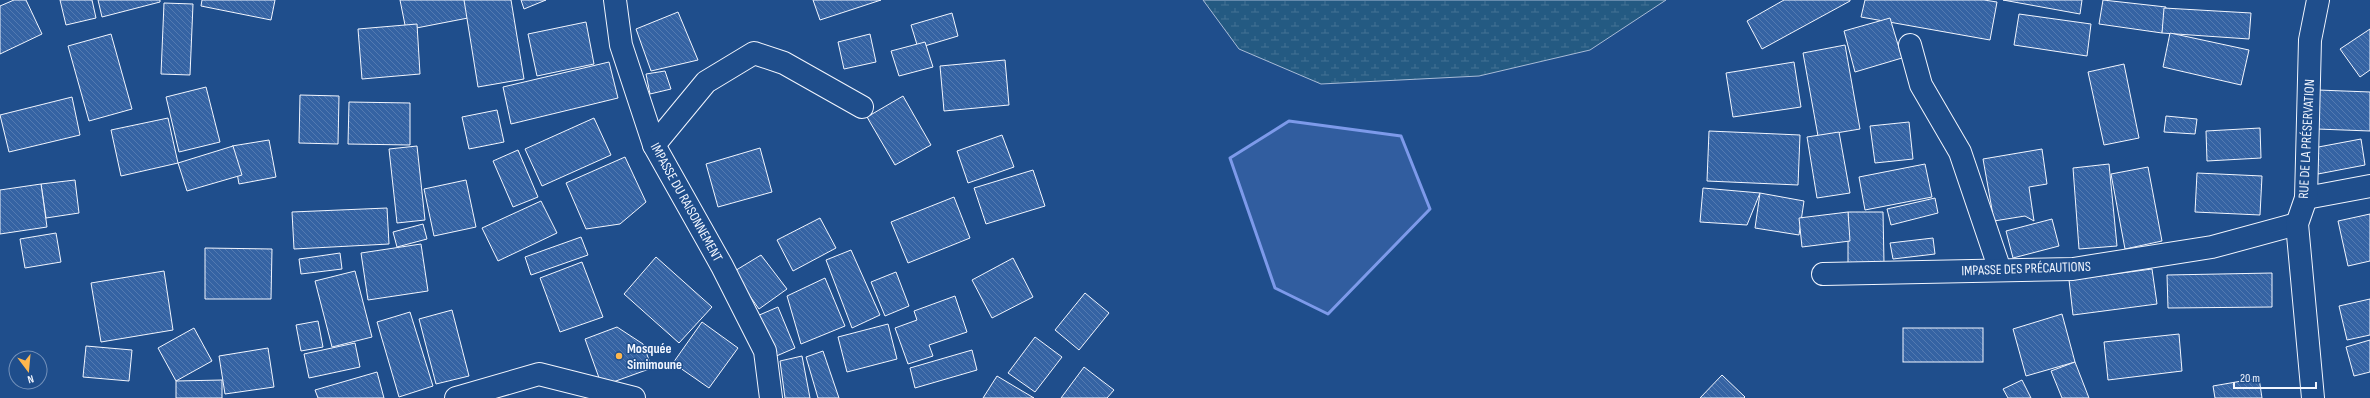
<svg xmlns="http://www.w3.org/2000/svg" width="2370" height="398" viewBox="0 0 2370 398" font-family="'Sofia Sans Condensed',sans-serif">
	<defs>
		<pattern id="wetland-marsh" width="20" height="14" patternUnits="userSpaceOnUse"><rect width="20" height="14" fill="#245a82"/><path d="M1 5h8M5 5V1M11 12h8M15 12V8" fill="none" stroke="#447295"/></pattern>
		<pattern id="building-back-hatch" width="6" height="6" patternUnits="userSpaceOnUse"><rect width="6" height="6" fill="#3563a3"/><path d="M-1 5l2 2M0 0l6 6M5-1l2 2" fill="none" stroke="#537ab1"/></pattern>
	</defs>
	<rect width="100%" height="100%" fill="#1f4e8c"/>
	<path fill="url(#wetland-marsh)" stroke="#a8bbd7" d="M 1203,0 L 1666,0 L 1590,50 L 1479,76 L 1321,84 L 1239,49 Z"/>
	<g fill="url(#building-back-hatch)" stroke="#f2f6ff">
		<path d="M 14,0 L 26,0 L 42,34 L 0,54 L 0,6 Z"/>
		<path d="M 60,0 L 92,0 L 96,18 L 66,25 Z"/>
		<path d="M 98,0 L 160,0 L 160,2 L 102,17 Z"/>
		<path d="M 202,0 L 275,0 L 271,20 L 201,6 Z"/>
		<path d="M 400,0 L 465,0 L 468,18 L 406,30 Z"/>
		<path d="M 464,0 L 511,0 L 524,79 L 478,87 Z"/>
		<path d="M 521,0 L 546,0 L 524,9 Z"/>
		<path d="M 813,0 L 881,0 L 820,20 Z"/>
		<path d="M 1784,0 L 1850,0 L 1850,1 L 1762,49 L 1747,21 Z"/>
		<path d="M 1865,0 L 1984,0 L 1997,2 L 1990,40 L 1861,17 Z"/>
		<path d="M 2003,0 L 2082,0 L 2080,14 Z"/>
		<path d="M 2103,0 L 2166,7 L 2162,33 L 2099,24 Z"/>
		<path d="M 164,3 L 193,4 L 190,75 L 161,74 Z"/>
		<path d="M 2164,8 L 2251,13 L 2249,39 L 2162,33 Z"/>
		<path d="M 678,12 L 698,60 L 651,71 L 636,29 Z"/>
		<path d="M 952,13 L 958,36 L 918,48 L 911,25 Z"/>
		<path d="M 2019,14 L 2091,24 L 2087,56 L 2014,45 Z"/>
		<path d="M 1890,18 L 1902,58 L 1855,72 L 1844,31 Z"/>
		<path d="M 586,22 L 594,64 L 537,76 L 528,34 Z"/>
		<path d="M 417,24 L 420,74 L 362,79 L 358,29 Z"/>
		<path d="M 2370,29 L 2370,70 L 2360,77 L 2340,49 Z"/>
		<path d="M 2170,33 L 2249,50 L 2241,85 L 2163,67 Z"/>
		<path d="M 111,34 L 132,109 L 89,121 L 68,46 Z"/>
		<path d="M 870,34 L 876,62 L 844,69 L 838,42 Z"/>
		<path d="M 925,42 L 933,67 L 899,76 L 891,51 Z"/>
		<path d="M 1845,45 L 1860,129 L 1818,136 L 1803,53 Z"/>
		<path d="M 1005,60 L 1009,105 L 944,111 L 940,66 Z"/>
		<path d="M 609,62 L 618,98 L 511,124 L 503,87 Z"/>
		<path d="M 1794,62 L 1801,107 L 1733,117 L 1726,73 Z"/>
		<path d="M 2124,64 L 2139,138 L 2104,145 L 2088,72 Z"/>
		<path d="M 665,71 L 671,89 L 650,94 L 646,74 Z"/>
		<path d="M 206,87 L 220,142 L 179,152 L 166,97 Z"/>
		<path d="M 2318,90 L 2370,92 L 2370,131 L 2317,129 Z"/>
		<path d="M 300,95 L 339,96 L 338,144 L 299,143 Z"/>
		<path d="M 903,96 L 931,145 L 895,165 L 867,117 Z"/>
		<path d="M 72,97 L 80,135 L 9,152 L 0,115 Z"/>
		<path d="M 349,102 L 410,103 L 410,145 L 348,144 Z"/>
		<path d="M 497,110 L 504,142 L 469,149 L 462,117 Z"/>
		<path d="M 2166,116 L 2197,119 L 2195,134 L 2164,132 Z"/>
		<path d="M 168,118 L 178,163 L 121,176 L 111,130 Z"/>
		<path d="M 594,118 L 611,155 L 542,186 L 525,149 Z"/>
		<path d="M 1909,122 L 1913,159 L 1875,163 L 1870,126 Z"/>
		<path d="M 2260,128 L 2261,158 L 2207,161 L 2206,131 Z"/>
		<path d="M 1709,131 L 1800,135 L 1798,185 L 1707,181 Z"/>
		<path d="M 1839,132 L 1850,193 L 1817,198 L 1807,137 Z"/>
		<path d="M 1002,135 L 1014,167 L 968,183 L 957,151 Z"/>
		<path d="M 2361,139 L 2365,165 L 2318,174 L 2313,148 Z"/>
		<path d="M 269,140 L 276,177 L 239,184 L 232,146 Z"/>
		<path d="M 233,146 L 242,175 L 187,191 L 178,163 Z"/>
		<path d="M 417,146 L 425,220 L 397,223 L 389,149 Z"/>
		<path d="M 760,148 L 772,192 L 718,207 L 706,164 Z"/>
		<path d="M 2042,149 L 2047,184 L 2029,187 L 2034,221 L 2025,216 L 1994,221 L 1983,159 Z"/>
		<path d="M 518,150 L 538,197 L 513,207 L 493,161 Z"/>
		<path d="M 625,157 L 646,202 L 620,224 L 586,229 L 566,183 Z"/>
		<path d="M 1925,164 L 1932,197 L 1865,210 L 1859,177 Z"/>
		<path d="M 2109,164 L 2117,246 L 2079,249 L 2073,168 Z"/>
		<path d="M 2148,167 L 2162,241 L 2125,249 L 2111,174 Z"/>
		<path d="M 1033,170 L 1045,206 L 986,224 L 974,188 Z"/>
		<path d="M 2197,173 L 2262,176 L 2260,215 L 2195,212 Z"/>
		<path d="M 75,180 L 79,213 L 46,218 L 41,184 Z"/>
		<path d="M 466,180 L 476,227 L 434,236 L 424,189 Z"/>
		<path d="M 41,184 L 47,227 L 0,234 L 0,190 Z"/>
		<path d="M 1703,188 L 1760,193 L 1747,225 L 1700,222 Z"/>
		<path d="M 1760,193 L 1804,201 L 1799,235 L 1755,228 Z"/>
		<path d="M 954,197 L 970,238 L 908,263 L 891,222 Z"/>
		<path d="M 1935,198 L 1938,213 L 1891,225 L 1887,209 Z"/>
		<path d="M 541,201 L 557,233 L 498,261 L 482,228 Z"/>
		<path d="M 387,208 L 389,244 L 294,249 L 292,212 Z"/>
		<path d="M 1848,212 L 1883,212 L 1884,263 L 1848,263 Z"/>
		<path d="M 1848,212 L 1850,241 L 1802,247 L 1799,218 Z"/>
		<path d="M 2370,214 L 2370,261 L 2348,266 L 2338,221 Z"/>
		<path d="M 820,218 L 836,248 L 793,271 L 777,240 Z"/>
		<path d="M 2052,219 L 2059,246 L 2013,258 L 2006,231 Z"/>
		<path d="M 423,224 L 427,239 L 397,247 L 393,232 Z"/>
		<path d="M 56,233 L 61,262 L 25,268 L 20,239 Z"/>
		<path d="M 581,237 L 588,255 L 531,275 L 525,257 Z"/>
		<path d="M 1933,238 L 1935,254 L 1893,259 L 1890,243 Z"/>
		<path d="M 421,244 L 428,291 L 368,300 L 361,253 Z"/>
		<path d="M 205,248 L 272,249 L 271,299 L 205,299 Z"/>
		<path d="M 851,250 L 880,315 L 852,328 L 826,260 Z"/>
		<path d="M 340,253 L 342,269 L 301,274 L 299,259 Z"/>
		<path d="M 761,255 L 787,289 L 759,309 L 733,272 Z"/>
		<path d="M 656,257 L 712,307 L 679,343 L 624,294 Z"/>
		<path d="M 1013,258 L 1033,297 L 992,318 L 972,280 Z"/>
		<path d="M 582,262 L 603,317 L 560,332 L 540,278 Z"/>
		<path d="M 2152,269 L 2157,304 L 2073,315 L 2069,280 Z"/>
		<path d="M 164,271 L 173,330 L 101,342 L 91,283 Z"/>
		<path d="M 355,271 L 372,337 L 332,347 L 315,281 Z"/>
		<path d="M 896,272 L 909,306 L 885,316 L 871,282 Z"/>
		<path d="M 2272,273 L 2272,307 L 2168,308 L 2167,275 Z"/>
		<path d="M 825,278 L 845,326 L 801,344 L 787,296 Z"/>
		<path d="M 1085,293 L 1109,313 L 1079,350 L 1055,330 Z"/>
		<path d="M 955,296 L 967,332 L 929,345 L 933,356 L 908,364 L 895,328 L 917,320 L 914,311 Z"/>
		<path d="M 2370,299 L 2370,335 L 2347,340 L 2339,306 Z"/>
		<path d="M 778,307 L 795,348 L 774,357 L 757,316 Z"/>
		<path d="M 452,310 L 469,376 L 436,384 L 419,319 Z"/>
		<path d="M 410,312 L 433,386 L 399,397 L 377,322 Z"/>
		<path d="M 2062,314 L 2075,362 L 2026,376 L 2013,329 Z"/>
		<path d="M 318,321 L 323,347 L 301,351 L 296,325 Z"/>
		<path d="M 702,322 L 738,348 L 709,388 L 673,363 Z"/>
		<path d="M 888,324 L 897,359 L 847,372 L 838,337 Z"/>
		<path d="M 617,327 L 643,344 L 652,368 L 602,386 L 585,339 Z"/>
		<path d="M 194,328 L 212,361 L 176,381 L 158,348 Z"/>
		<rect x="1903" y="328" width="80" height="34"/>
		<path d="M 2179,334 L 2182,371 L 2108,380 L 2104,342 Z"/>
		<path d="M 1035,337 L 1062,357 L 1035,392 L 1008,373 Z"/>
		<path d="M 2370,340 L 2370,372 L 2354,376 L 2346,347 Z"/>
		<path d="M 355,343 L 360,367 L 309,378 L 304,354 Z"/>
		<path d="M 86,346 L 132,350 L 129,381 L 83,377 Z"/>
		<path d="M 268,348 L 274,387 L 225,394 L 219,356 Z"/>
		<path d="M 972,350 L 977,370 L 915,388 L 910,368 Z"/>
		<path d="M 823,351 L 839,398 L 818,398 L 806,357 Z"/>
		<path d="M 802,356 L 810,398 L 785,398 L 780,361 Z"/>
		<path d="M 2075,362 L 2089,398 L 2062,398 L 2051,371 Z"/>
		<path d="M 1084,367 L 1114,390 L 1107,398 L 1061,398 Z"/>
		<path d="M 377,372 L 384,398 L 318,398 L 315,390 Z"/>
		<path d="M 1722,375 L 1745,397 L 1744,398 L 1700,398 Z"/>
		<path d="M 997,376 L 1034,398 L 983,398 Z"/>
		<path d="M 2259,378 L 2262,398 L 2215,398 L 2213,386 Z"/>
		<path d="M 222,380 L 222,398 L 176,398 L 176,381 Z"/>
		<path d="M 2022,380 L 2031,398 L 2008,398 L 2003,389 Z"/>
	</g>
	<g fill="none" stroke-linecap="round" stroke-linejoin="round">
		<g stroke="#f2f6ff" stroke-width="24">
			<g id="minor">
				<path d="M 615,0 L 621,45 L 654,145 L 722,266 L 765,351 L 771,398"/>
				<path d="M 1910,45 L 1921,85 L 1960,152 L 2000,270"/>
				<path d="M 654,145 L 706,82 L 754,53 L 784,63 L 862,107"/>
				<path d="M 2306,198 L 2370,186"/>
				<path d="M 1823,274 L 2073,269 L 2212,247 L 2297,224"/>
				<path d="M 456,398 L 539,374 L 634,398"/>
				<path d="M 2313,398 L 2297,224 L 2306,198 L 2310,40 L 2318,0"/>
			</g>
		</g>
		<use href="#minor" stroke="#1f4e8c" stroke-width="22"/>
	</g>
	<path fill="#7d9aea" fill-opacity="0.2" stroke="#7d9aea" stroke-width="3" stroke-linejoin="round" d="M 1289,121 L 1401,136 L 1430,209 L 1328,314 L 1275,288 L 1230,158 Z"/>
	<circle fill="#ffb74d" stroke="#1f4e8c" stroke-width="1.5" cx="619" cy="356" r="4"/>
	<g text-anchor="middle" stroke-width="3" stroke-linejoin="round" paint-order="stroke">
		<g font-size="14" fill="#f2f6ff" stroke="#1f4e8c">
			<text transform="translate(2306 139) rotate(-87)" y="5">RUE DE LA PRÉSERVATION</text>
			<text transform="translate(687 202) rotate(61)" y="5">IMPASSE DU RAISONNEMENT</text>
			<text transform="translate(2026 268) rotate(-2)" y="5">IMPASSE DES PRÉCAUTIONS</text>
		</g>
		<g font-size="14" font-weight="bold" fill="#f2f6ff" stroke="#1f4e8c" text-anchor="start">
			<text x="627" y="353">Mosquée<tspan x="627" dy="16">Simimoune</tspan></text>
		</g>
	</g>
	<g transform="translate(28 370) rotate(164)"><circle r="19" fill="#1f4e8c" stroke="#7391ba"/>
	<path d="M0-3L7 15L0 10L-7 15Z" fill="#ffb74d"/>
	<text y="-6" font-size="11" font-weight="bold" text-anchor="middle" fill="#f2f6ff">N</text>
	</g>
	<path d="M2234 382v6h82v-6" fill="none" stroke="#f2f6ff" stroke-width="2"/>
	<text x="2240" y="382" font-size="12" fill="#f2f6ff" stroke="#1f4e8c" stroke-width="3" paint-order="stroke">20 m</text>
</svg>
